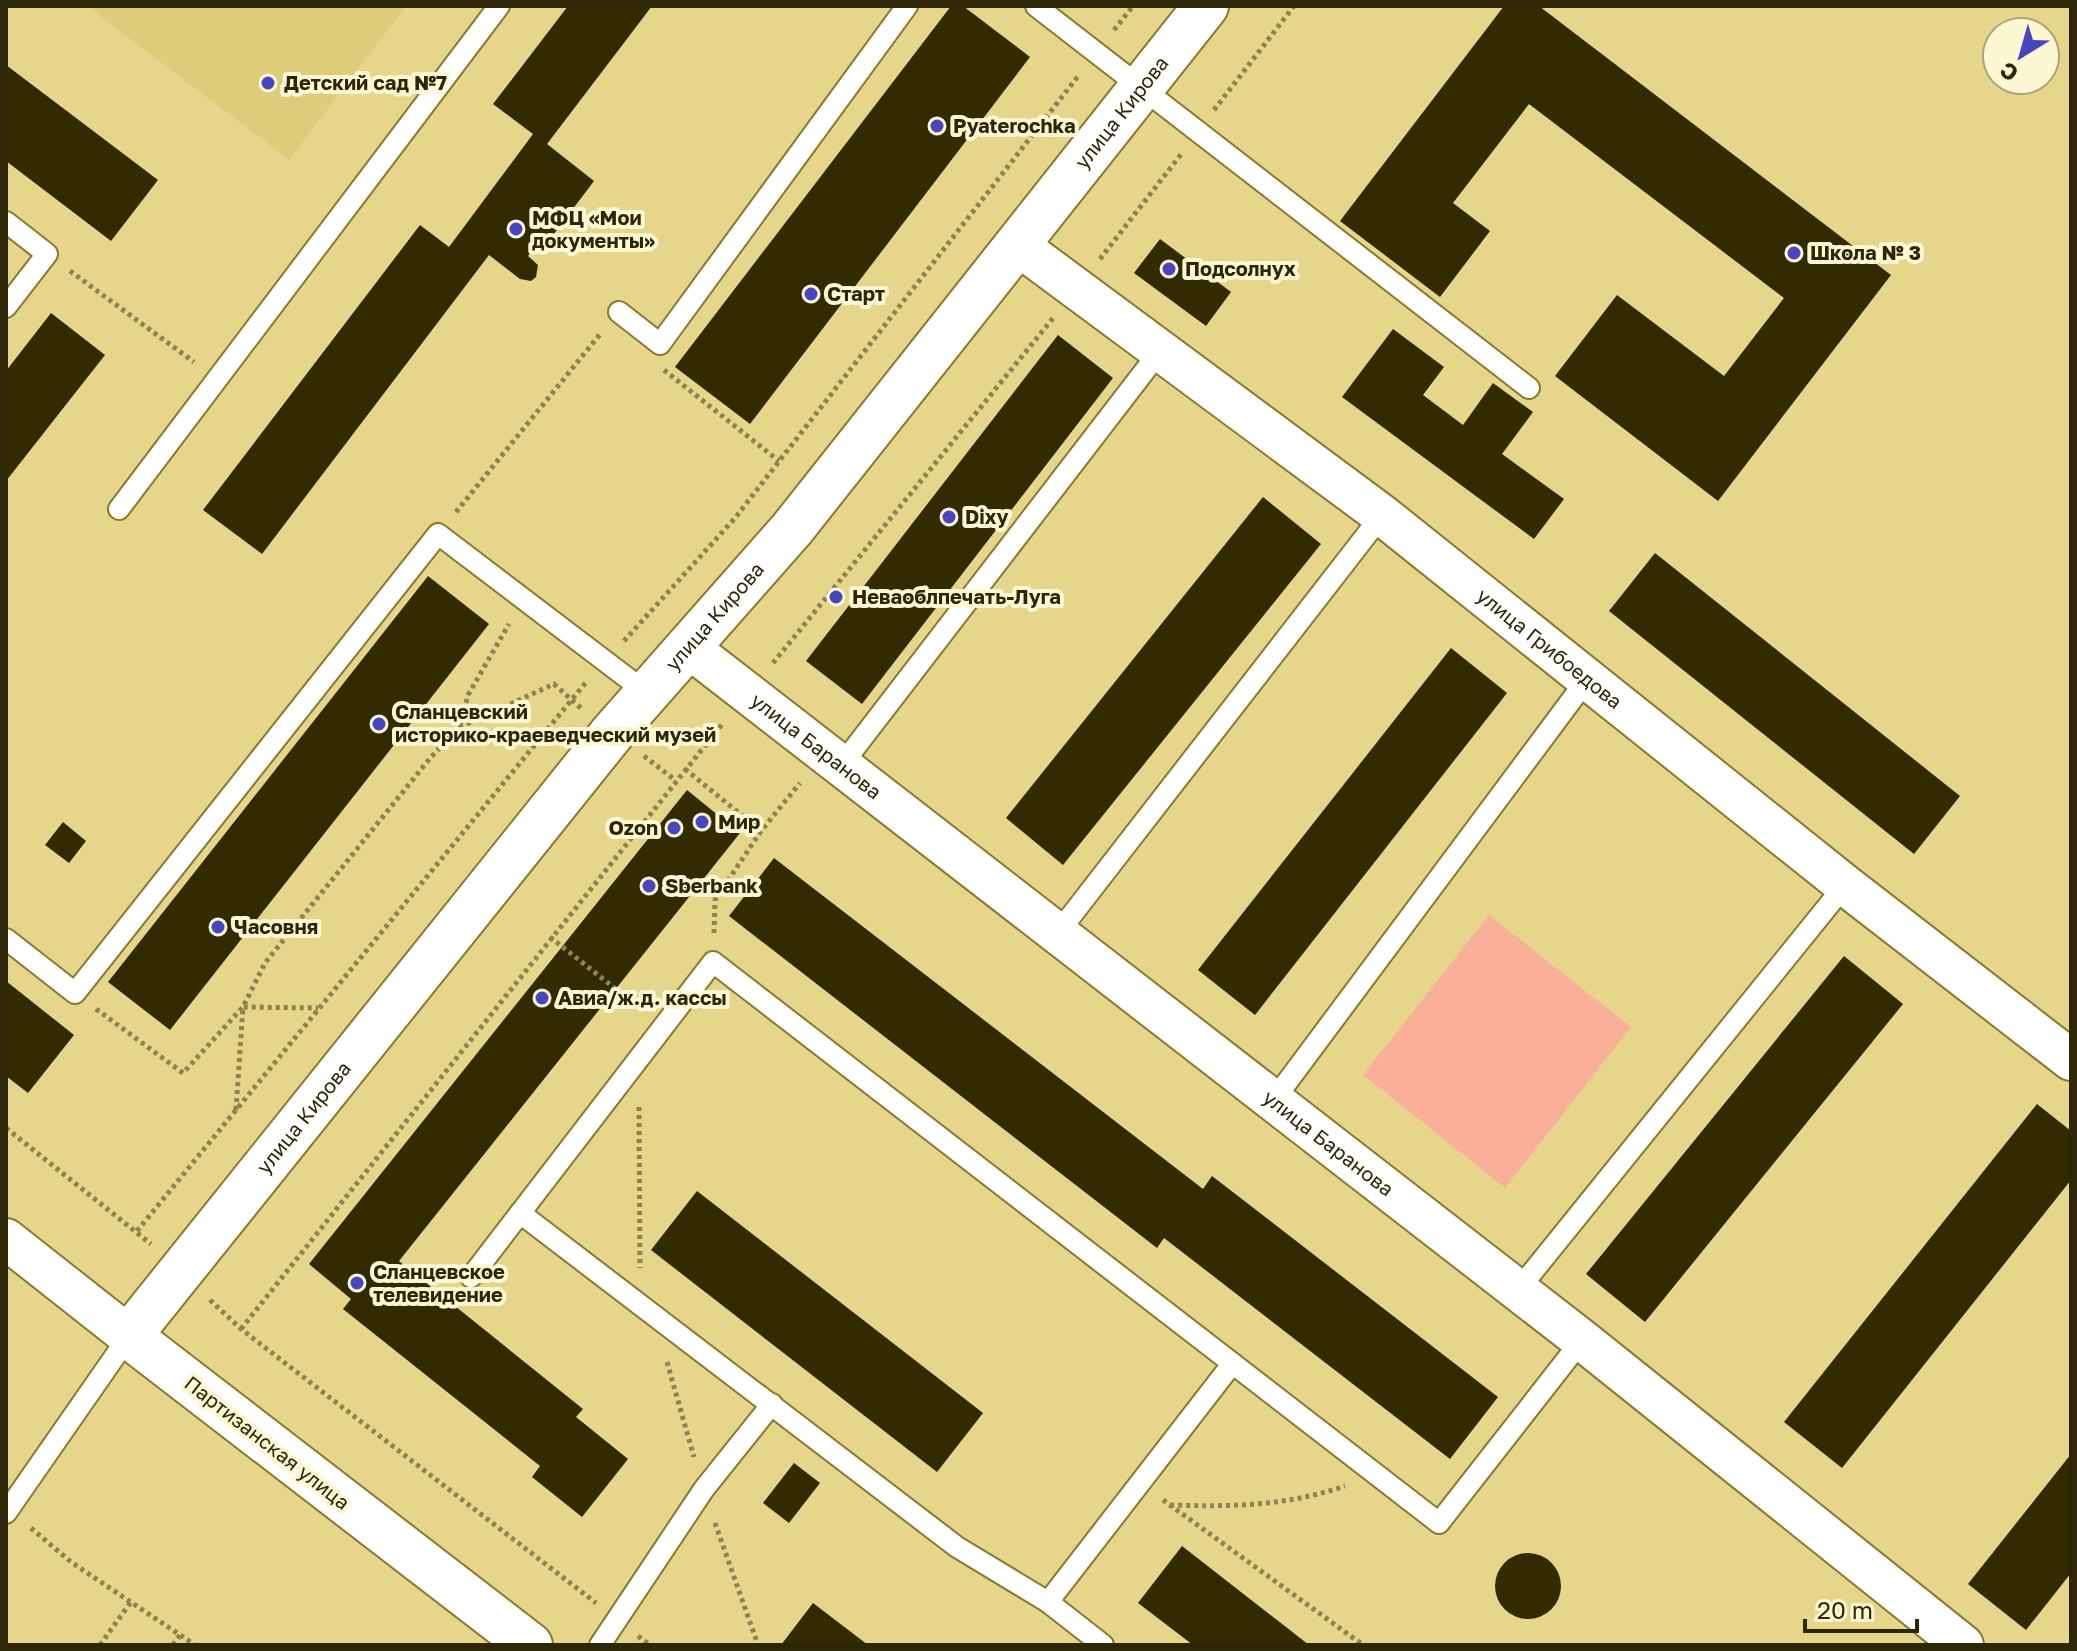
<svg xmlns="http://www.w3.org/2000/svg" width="2077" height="1651" viewBox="0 0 2077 1651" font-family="'Golos Text',sans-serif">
	<rect width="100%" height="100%" fill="#e5d68c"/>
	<path fill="#ddcc79" d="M 87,6 L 406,6 L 289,160 Z"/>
	<path fill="#faaf98" d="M 1489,915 L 1631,1027 L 1505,1188 L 1363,1075 Z"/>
	<g fill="#322b01">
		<path d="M 568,6 L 652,6 L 547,144 L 594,181 L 541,251 L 535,247 L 528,256 L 538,265 L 536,277 L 531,281 L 520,279 L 489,255 L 262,554 L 203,510 L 420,225 L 449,247 L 533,134 L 493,104 Z"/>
		<path d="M 951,6 L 963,6 L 1030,57 L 750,424 L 675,367 Z"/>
		<path d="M 1504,6 L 1539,6 L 1891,275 L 1718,501 L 1555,376 L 1617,295 L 1724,376 L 1784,298 L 1529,104 L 1453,203 L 1490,231 L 1440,297 L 1340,221 Z"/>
		<path d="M 6,65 L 158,180 L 111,241 L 6,161 Z"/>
		<path d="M 1160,239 L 1231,292 L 1206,326 L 1134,273 Z"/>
		<path d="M 51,313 L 105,355 L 6,481 L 6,371 Z"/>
		<path d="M 1393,329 L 1444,367 L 1423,395 L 1463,425 L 1493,383 L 1533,412 L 1502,454 L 1564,499 L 1534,539 L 1342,397 Z"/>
		<path d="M 1058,335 L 1113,378 L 862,704 L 806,661 Z"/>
		<path d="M 1263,497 L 1321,544 L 1063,865 L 1006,818 Z"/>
		<path d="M 1655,553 L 1960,796 L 1914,854 L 1609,611 Z"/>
		<path d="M 428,576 L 489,624 L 170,1030 L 108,982 Z"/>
		<path d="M 1451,648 L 1507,693 L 1255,1015 L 1198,970 Z"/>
		<path d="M 687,790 L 740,833 L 399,1261 L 583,1409 L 576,1417 L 628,1459 L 582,1517 L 532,1477 L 540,1466 L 343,1309 L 351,1299 L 309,1264 Z"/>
		<path d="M 63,822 L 86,841 L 69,863 L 45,845 Z"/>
		<path d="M 774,858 L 1203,1189 L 1212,1176 L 1498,1397 L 1450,1459 L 1164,1238 L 1157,1248 L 729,916 Z"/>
		<path d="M 1844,956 L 1903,1004 L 1645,1322 L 1586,1274 Z"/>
		<path d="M 6,981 L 74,1035 L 28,1093 L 6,1076 Z"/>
		<path d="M 2037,1104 L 2071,1131 L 2071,1180 L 1842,1468 L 1784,1422 Z"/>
		<path d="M 697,1191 L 983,1413 L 937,1472 L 651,1250 Z"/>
		<path d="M 2071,1454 L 2071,1573 L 2026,1630 L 1968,1584 Z"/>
		<path d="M 794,1463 L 820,1483 L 789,1523 L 763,1503 Z"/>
		<path d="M 1182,1546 L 1309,1645 L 1193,1645 L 1138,1603 Z"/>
		<circle cx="1528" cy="1586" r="33"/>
		<path d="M 813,1603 L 868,1645 L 781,1645 Z"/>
	</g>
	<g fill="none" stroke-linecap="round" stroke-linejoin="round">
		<g stroke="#88792f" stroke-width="24">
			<g id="lane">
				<path d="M 1036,6 L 1529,388"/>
				<path d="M 6,222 L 47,254 L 6,307"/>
				<path d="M 619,312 L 660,344 L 907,6"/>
				<path d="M 119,509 L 499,6"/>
				<path d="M 840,767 L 1160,351"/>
				<path d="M 1057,934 L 1382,515"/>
				<path d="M 6,939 L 75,993 L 438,534 L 647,693"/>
				<path d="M 1273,1101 L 1588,678"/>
				<path d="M 520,1213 L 957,1547 L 1048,1602 L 1103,1645"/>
				<path d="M 471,1277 L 713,962 L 1439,1523 L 1582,1340"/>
				<path d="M 1518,1290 L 1845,885"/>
				<path d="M 6,1513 L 129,1336"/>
				<path d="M 1048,1602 L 1232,1364"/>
				<path d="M 600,1645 L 704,1489 L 772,1404"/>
			</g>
		</g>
		<g stroke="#88792f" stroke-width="44">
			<g id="street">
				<path id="s1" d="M 1019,246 L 1382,515 L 1845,885 L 2071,1060"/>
				<path id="s2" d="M 688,647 L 1582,1340 L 1963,1645"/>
				<path d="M 6,1239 L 129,1336"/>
			</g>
		</g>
		<g stroke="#88792f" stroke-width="48">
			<g id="secondary">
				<path id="s3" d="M 530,1645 L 129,1336 L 613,732 L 792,529 L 1206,6"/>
			</g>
		</g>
		<g stroke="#8e834d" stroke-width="5" stroke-dasharray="4 4" stroke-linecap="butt">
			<path d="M 1114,30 L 1133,6"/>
			<path d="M 1214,110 L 1294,6"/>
			<path d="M 1100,259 L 1182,153"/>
			<path d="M 70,271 L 194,362"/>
			<path d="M 664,370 L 779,461"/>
			<path d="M 456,512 L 601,333"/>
			<path d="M 624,641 L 735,518 L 1079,75"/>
			<path d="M 773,663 L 1054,317"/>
			<path d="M 460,726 L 468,695 L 509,624"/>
			<path d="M 644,756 L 675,780"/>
			<path d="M 685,769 L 761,831"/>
			<path d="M 714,933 L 715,900 L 761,831 L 800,783"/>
			<path d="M 550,937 L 641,1009"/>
			<path d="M 96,1009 L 183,1073 L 243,1007 L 265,963 L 431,757 L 460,727 L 554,684 L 582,709"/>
			<path d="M 639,1107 L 640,1268"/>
			<path d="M 236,1110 L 243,1007 L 318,1008"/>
			<path d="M 6,1128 L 151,1244"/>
			<path d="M 137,1231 L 587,681"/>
			<path d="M 210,1300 L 241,1329 L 596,1603"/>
			<path d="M 241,1329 L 723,723"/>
			<path d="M 667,1362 L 694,1457"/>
			<path d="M 1163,1500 L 1363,1645"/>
			<path d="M 1170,1505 C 1232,1507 1286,1506 1345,1486"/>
			<path d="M 715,1523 L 758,1645"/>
			<path d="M 31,1528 L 71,1562 L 195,1645"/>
			<path d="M 638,1636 L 650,1645"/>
			<path d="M 100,1645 L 131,1602"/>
			<path d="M 173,1645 L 180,1635"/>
		</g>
		<use href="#lane" stroke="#fff" stroke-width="20"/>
		<use href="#street" stroke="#fff" stroke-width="40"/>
		<use href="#secondary" stroke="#fff" stroke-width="44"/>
	</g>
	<g fill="#4846bc" stroke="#fef7d3" stroke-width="3">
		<circle cx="268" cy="83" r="8"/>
		<circle cx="937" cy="126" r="8"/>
		<circle cx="516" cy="229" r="8"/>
		<circle cx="1794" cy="253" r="8"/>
		<circle cx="1169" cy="269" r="8"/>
		<circle cx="811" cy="294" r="8"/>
		<circle cx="949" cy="517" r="8"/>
		<circle cx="836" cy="597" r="8"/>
		<circle cx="379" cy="724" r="8"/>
		<circle cx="702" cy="822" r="8"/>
		<circle cx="674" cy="828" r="8"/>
		<circle cx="649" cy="886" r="8"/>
		<circle cx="218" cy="927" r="8"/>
		<circle cx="542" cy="998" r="8"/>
		<circle cx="357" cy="1283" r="8"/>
	</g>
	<g text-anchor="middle" stroke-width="8" stroke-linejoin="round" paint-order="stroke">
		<g font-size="20" font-weight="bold" fill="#2d2707" stroke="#fef7d3" text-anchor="start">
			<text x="284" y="90">Детский сад №7</text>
			<text x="953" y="133">Pyaterochka</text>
			<text x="532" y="225">МФЦ «Мои<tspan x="532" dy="23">документы»</tspan></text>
			<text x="1810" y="260">Школа № 3</text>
			<text x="1185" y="276">Подсолнух</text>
			<text x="827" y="301">Старт</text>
			<text x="965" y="524">Dixy</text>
			<text x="852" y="604">Неваоблпечать-Луга</text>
			<text x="395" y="719">Сланцевский<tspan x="395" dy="23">историко-краеведческий музей</tspan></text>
			<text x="718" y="829">Мир</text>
			<text x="658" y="835" text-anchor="end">Ozon</text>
			<text x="665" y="893">Sberbank</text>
			<text x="234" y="934">Часовня</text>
			<text x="558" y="1005">Авиа/ж.д. кассы</text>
			<text x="373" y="1279">Сланцевское<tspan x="373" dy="23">телевидение</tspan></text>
		</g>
		<g font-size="20" fill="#2d2707" stroke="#fef7d3">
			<text dy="7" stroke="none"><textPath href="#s3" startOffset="2082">улица Кирова</textPath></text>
			<text dy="7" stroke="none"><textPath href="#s3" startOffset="1434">улица Кирова</textPath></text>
			<text dy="7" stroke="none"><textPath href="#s1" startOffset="666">улица Грибоедова</textPath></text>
			<text dy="7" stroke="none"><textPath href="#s2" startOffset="162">улица Баранова</textPath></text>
			<text dy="7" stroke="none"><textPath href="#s3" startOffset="786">улица Кирова</textPath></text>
			<text dy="7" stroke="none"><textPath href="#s2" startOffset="810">улица Баранова</textPath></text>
			<text transform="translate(267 1443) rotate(38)" y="7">Партизанская улица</text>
		</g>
	</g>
	<rect width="2077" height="1651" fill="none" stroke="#2d2707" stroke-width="16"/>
	<g transform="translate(2021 56) rotate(217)"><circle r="38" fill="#fef7d3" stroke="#aaa481" stroke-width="2"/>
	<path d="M0-6L14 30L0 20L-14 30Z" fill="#4846bc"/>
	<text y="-12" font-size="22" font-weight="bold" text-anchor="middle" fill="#2d2707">С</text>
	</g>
	<path d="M1805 1619v12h112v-12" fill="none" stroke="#2d2707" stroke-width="4"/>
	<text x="1817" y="1619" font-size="24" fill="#2d2707" stroke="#fef7d3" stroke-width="6" paint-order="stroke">20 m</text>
</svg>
